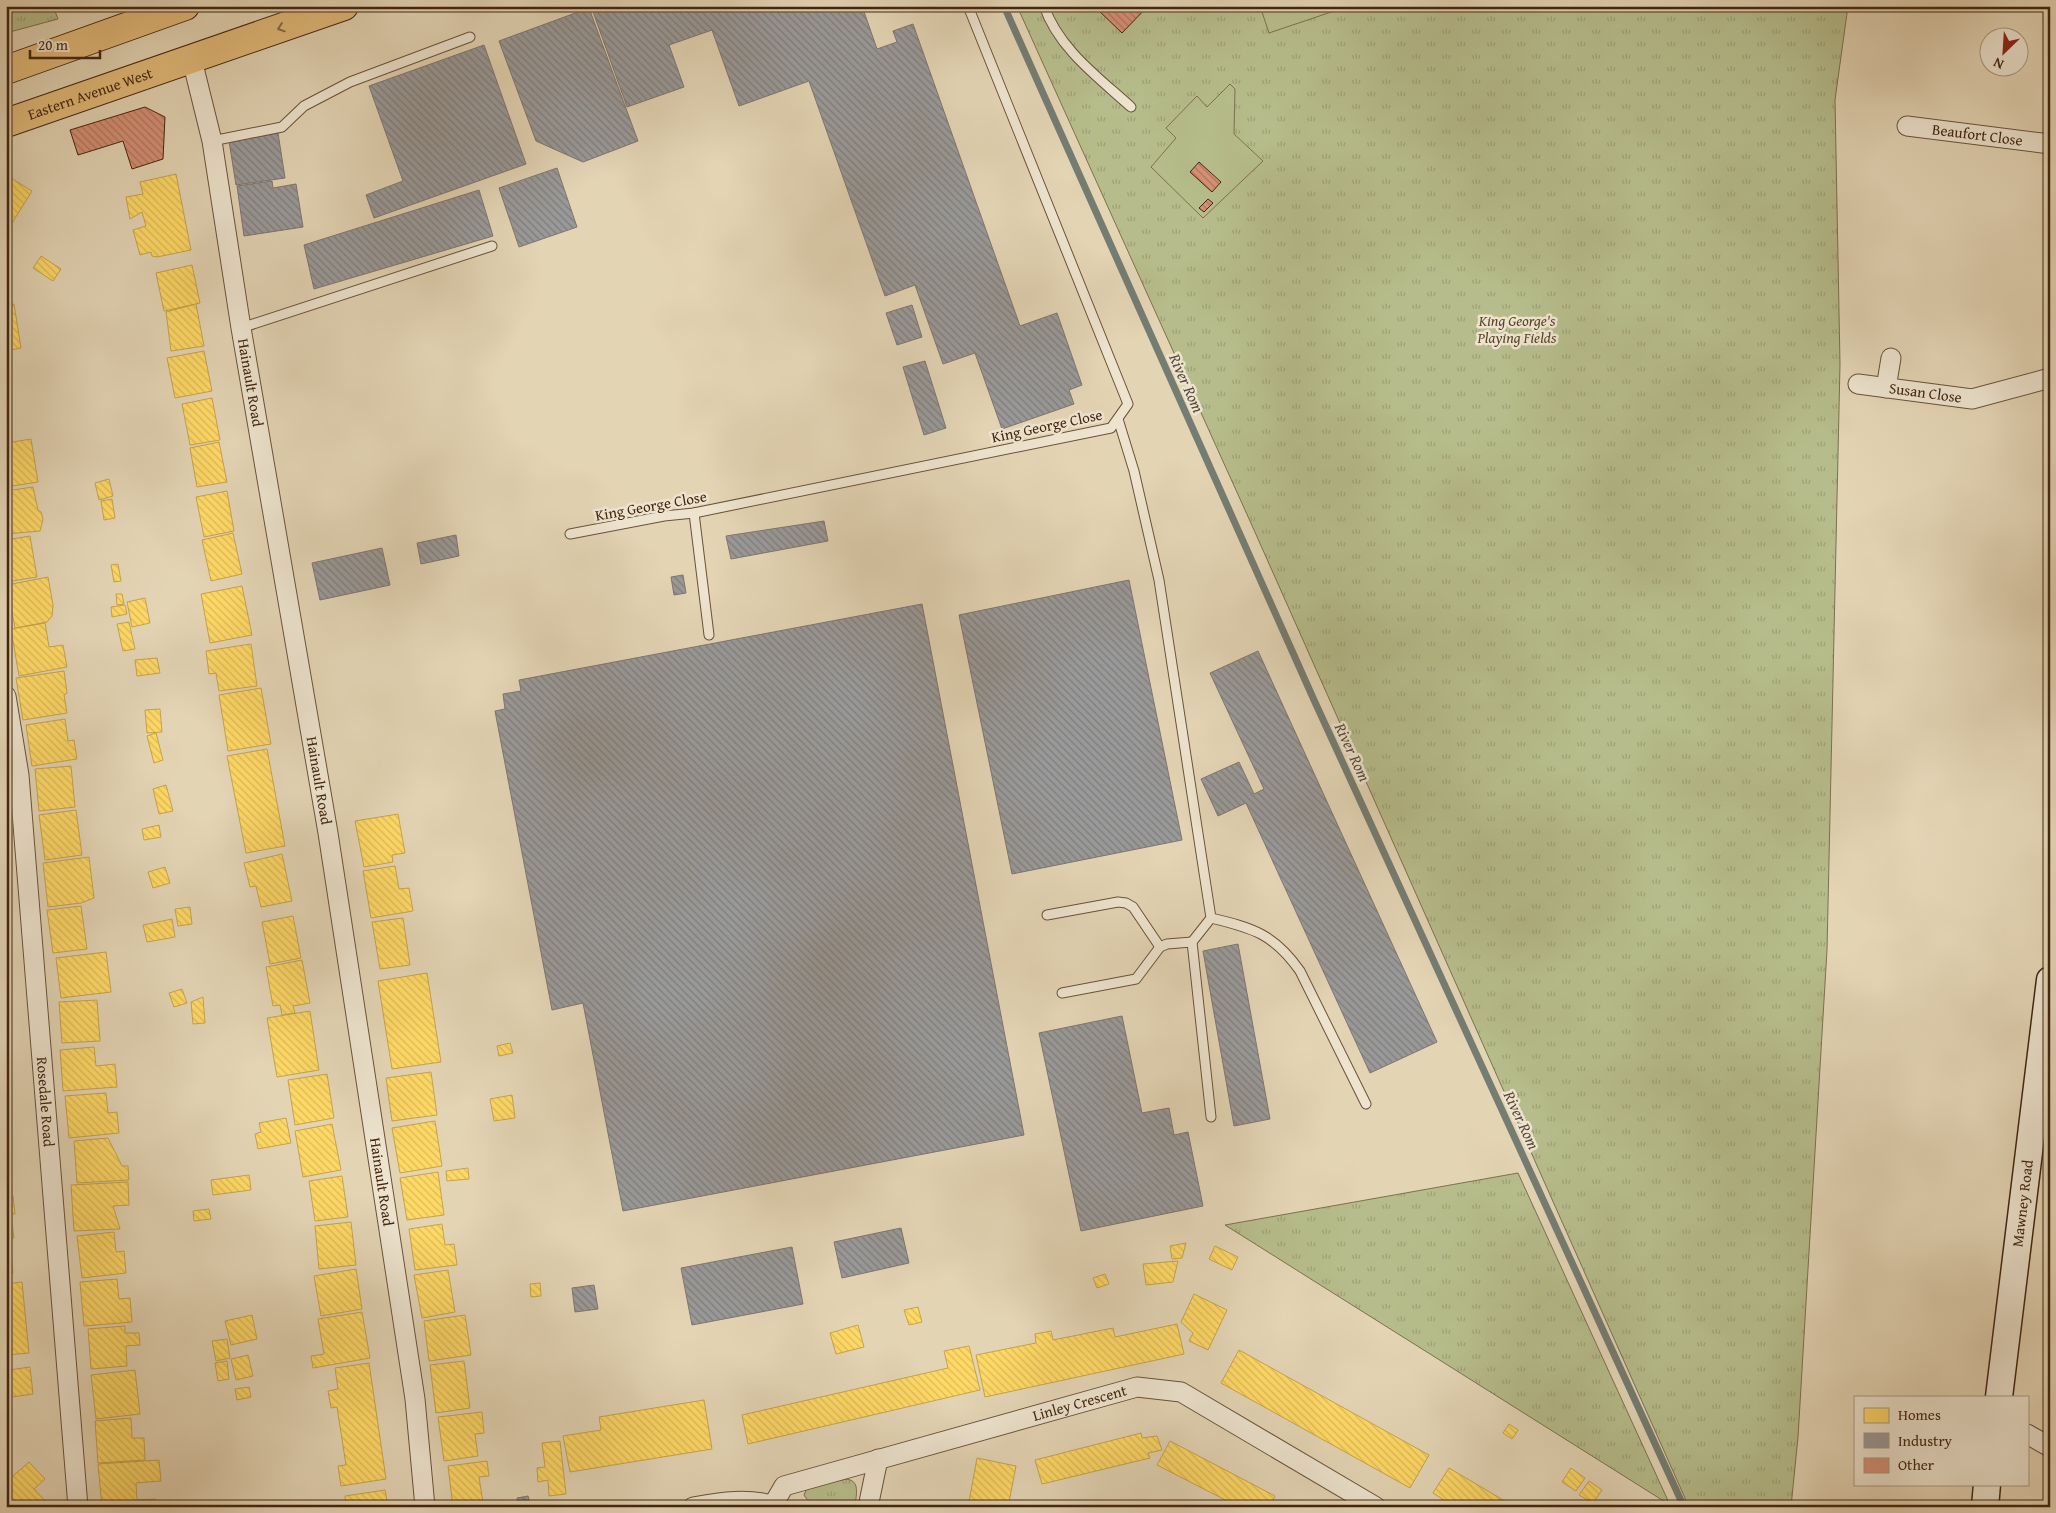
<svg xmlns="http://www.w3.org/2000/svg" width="2056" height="1513" viewBox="0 0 2056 1513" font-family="'Gentium Book Plus',serif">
	<defs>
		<pattern id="grass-tufts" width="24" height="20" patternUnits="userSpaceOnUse" patternTransform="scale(1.25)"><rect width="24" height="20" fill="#b6bc8b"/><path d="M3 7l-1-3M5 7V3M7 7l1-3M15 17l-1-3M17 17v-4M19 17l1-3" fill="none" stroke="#9ea177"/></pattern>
		<pattern id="homes-back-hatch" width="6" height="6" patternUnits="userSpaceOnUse" patternTransform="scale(1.25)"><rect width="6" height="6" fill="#ffd966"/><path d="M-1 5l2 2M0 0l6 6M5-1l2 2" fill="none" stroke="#dcba57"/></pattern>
		<pattern id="industry-back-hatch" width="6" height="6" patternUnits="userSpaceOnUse" patternTransform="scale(1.25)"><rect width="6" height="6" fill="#999"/><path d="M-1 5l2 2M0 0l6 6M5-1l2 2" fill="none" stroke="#7e7d7b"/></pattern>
		<pattern id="building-back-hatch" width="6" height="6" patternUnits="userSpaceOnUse" patternTransform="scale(1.25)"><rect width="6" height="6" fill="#d69075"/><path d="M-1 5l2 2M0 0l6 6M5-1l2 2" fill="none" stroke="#af755f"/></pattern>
	</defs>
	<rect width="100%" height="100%" fill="#e3d4b4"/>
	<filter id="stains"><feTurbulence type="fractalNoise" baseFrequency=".004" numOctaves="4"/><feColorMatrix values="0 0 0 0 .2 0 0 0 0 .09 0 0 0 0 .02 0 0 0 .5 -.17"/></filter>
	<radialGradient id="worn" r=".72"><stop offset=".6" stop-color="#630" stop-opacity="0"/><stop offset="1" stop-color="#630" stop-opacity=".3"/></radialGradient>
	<g fill="url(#grass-tufts)" stroke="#7c714e">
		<path d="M 6,6 L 53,6 L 58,19 L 6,33 Z"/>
		<path d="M 1017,6 L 1848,6 L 1835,100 L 1840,364 L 1827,950 L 1798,1437 L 1791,1507 L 1689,1507 L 1250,521 Z"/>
		<path d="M 1518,1173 L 1670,1505 L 1225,1225 Z"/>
		<path d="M 845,1479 C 861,1480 856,1494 855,1507 C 838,1507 813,1512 804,1495 L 807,1488 Z"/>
	</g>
	<g fill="#b6bc8b" stroke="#7c714e">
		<path d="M 1260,6 L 1349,6 L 1269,33 Z"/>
		<path d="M 1230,84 L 1235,89 L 1234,134 L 1263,161 L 1203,218 L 1151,167 L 1176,138 L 1166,128 L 1197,96 L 1207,107 Z"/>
	</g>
	<g fill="url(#homes-back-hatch)" stroke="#c6a34c">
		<path d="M 176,174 L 191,250 L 157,257 L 152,256 L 151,252 L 140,255 L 133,230 L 146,226 L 142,212 L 130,219 L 126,197 L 143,194 L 140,182 Z"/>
		<path d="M 6,175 L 32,191 L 7,231 L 6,230 Z"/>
		<path d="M 41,256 L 61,269 L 53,281 L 33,268 Z"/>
		<path d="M 192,265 L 200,303 L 164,311 L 156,273 Z"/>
		<path d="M 14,304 L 21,348 L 6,351 L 6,305 Z"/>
		<path d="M 196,304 L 204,346 L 171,351 L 166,312 Z"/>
		<path d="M 204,351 L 212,391 L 175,398 L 167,358 Z"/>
		<path d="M 212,398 L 220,440 L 190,445 L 182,404 Z"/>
		<path d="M 6,408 L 12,437 L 6,438 Z"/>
		<path d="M 31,439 L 38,482 L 6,487 L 6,443 Z"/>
		<path d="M 219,442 L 227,482 L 197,487 L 190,448 Z"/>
		<path d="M 109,479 L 113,496 L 99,500 L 95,483 Z"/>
		<path d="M 33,487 L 38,510 L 41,512 L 43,519 L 40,531 L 6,534 L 6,491 Z"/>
		<path d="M 227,491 L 234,531 L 204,537 L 196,497 Z"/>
		<path d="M 112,499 L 115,518 L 104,520 L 101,501 Z"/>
		<path d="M 233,533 L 242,574 L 211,581 L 202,540 Z"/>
		<path d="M 30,536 L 37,577 L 6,582 L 6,540 Z"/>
		<path d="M 118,564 L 121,581 L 114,582 L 111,565 Z"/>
		<path d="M 48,577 L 53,605 L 52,616 L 47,622 L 15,628 L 7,585 Z"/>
		<path d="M 242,586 L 252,635 L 210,643 L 201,594 Z"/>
		<path d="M 116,594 L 122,594 L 124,604 L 117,605 Z"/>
		<path d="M 145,598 L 150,623 L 132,627 L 127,602 Z"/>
		<path d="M 125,605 L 127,614 L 112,617 L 111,607 Z"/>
		<path d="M 129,622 L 135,649 L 123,651 L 117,624 Z"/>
		<path d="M 45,623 L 49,647 L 63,645 L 67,667 L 19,676 L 11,629 Z"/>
		<path d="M 251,644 L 257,686 L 219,691 L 216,673 L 209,674 L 206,651 Z"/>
		<path d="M 157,658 L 160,673 L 137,676 L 135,660 Z"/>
		<path d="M 64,671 L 67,693 L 64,695 L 67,713 L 23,720 L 16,678 Z"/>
		<path d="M 261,688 L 271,744 L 228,751 L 219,695 Z"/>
		<path d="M 160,709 L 162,732 L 147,733 L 145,710 Z"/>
		<path d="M 65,719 L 68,741 L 74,740 L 77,759 L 32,766 L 26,725 Z"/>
		<path d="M 156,733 L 163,760 L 154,763 L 147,736 Z"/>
		<path d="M 267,749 L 285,846 L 246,853 L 227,756 Z"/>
		<path d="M 71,766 L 75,807 L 39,811 L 35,769 Z"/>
		<path d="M 166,785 L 173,811 L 159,814 L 153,789 Z"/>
		<path d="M 76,810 L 82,855 L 45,860 L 39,815 Z"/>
		<path d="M 398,814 L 405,853 L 392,855 L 393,862 L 364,867 L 355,821 Z"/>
		<path d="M 159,825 L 161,837 L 144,840 L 142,829 Z"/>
		<path d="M 282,854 L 292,901 L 261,907 L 256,886 L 250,887 L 244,863 Z"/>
		<path d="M 89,857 L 94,898 L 81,903 L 48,907 L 43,863 Z"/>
		<path d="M 395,866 L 399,889 L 409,888 L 413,911 L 371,918 L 363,871 Z"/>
		<path d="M 165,867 L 170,883 L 153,888 L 148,872 Z"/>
		<path d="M 81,906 L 87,949 L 53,953 L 47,910 Z"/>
		<path d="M 190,907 L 192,924 L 178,926 L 175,909 Z"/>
		<path d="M 293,916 L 301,958 L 270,964 L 262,922 Z"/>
		<path d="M 403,918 L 410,965 L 380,969 L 372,922 Z"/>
		<path d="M 172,919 L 175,937 L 147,942 L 143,925 Z"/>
		<path d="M 106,952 L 111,992 L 61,998 L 56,958 Z"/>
		<path d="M 302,960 L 310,1003 L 293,1006 L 295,1013 L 282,1015 L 280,1005 L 273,1006 L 266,967 Z"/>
		<path d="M 427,973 L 441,1062 L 392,1069 L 378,981 Z"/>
		<path d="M 182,989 L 187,1003 L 174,1007 L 169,993 Z"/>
		<path d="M 203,997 L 205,1023 L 193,1024 L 191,1002 Z"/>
		<path d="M 97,1000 L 100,1041 L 62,1043 L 59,1002 Z"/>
		<path d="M 310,1011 L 319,1070 L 277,1077 L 267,1018 Z"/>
		<path d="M 510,1043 L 513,1053 L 499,1056 L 497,1046 Z"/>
		<path d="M 94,1047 L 96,1066 L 115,1064 L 117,1087 L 63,1091 L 60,1050 Z"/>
		<path d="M 431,1072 L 437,1115 L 392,1121 L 386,1078 Z"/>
		<path d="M 327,1074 L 334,1118 L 295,1125 L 288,1080 Z"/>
		<path d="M 106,1093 L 108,1113 L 117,1112 L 119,1133 L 69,1138 L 65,1096 Z"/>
		<path d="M 512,1095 L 515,1118 L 494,1121 L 490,1099 Z"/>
		<path d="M 286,1118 L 291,1143 L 258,1149 L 255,1134 L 261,1132 L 259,1123 Z"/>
		<path d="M 435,1121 L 442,1166 L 400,1173 L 392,1128 Z"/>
		<path d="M 332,1124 L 341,1170 L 303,1177 L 295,1131 Z"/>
		<path d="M 108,1138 L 122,1166 L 128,1166 L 129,1180 L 77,1183 L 74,1141 Z"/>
		<path d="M 468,1168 L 469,1179 L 447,1181 L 446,1171 Z"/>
		<path d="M 438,1172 L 444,1215 L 407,1220 L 400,1178 Z"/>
		<path d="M 249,1175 L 251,1190 L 213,1195 L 211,1180 Z"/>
		<path d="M 342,1176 L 348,1217 L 315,1221 L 309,1181 Z"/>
		<path d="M 128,1182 L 129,1205 L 113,1206 L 120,1229 L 74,1231 L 71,1185 Z"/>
		<path d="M 6,1196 L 13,1196 L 15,1214 L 6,1215 Z"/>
		<path d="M 209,1209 L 211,1219 L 194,1221 L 193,1211 Z"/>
		<path d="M 11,1216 L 14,1238 L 6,1239 L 6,1217 Z"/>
		<path d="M 351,1222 L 356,1265 L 319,1269 L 315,1226 Z"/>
		<path d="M 442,1224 L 445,1245 L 454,1244 L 457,1265 L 415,1270 L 409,1229 Z"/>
		<path d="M 114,1232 L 116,1252 L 124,1251 L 126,1273 L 82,1278 L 77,1236 Z"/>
		<path d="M 1186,1243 L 1182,1258 L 1172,1259 L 1170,1246 Z"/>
		<path d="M 1215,1246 L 1238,1257 L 1232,1270 L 1209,1259 Z"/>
		<path d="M 6,1255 L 11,1255 L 13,1273 L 6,1274 Z"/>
		<path d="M 1178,1261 L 1173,1282 L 1146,1285 L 1143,1264 Z"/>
		<path d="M 356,1269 L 362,1309 L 321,1316 L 314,1276 Z"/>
		<path d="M 448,1270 L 455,1312 L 422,1318 L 414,1275 Z"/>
		<path d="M 1105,1274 L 1109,1284 L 1097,1288 L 1093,1278 Z"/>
		<path d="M 117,1279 L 119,1299 L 130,1298 L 132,1322 L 84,1326 L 80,1282 Z"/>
		<path d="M 22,1282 L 29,1353 L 6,1355 L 6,1284 Z"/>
		<path d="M 540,1283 L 541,1296 L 531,1297 L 530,1284 Z"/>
		<path d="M 1194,1294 L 1227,1310 L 1208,1350 L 1189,1341 L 1193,1333 L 1181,1322 Z"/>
		<path d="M 918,1307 L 922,1322 L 909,1325 L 904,1310 Z"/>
		<path d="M 362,1312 L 370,1358 L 313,1368 L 311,1356 L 324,1354 L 318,1319 Z"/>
		<path d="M 252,1315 L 257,1339 L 231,1345 L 225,1321 Z"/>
		<path d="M 465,1315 L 471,1355 L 429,1361 L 424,1321 Z"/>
		<path d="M 1177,1324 L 1184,1354 L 985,1397 L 976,1355 L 1036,1343 L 1035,1334 L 1051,1331 L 1053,1340 L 1113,1328 L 1115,1337 Z"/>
		<path d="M 858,1325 L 864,1347 L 836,1354 L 830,1333 Z"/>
		<path d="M 125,1326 L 125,1333 L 139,1333 L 140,1345 L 126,1346 L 127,1366 L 91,1369 L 88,1329 Z"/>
		<path d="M 227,1339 L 230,1358 L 216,1361 L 212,1341 Z"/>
		<path d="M 969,1346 L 980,1390 L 748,1444 L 742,1415 L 948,1368 L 944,1351 Z"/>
		<path d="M 1239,1350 L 1429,1455 L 1410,1488 L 1221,1383 Z"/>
		<path d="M 248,1355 L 253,1376 L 236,1380 L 231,1359 Z"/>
		<path d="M 227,1361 L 229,1379 L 218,1381 L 215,1363 Z"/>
		<path d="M 464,1361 L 470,1408 L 436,1413 L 430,1365 Z"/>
		<path d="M 369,1363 L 386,1479 L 341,1486 L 338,1466 L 346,1465 L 337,1407 L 331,1408 L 328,1391 L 338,1389 L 335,1368 Z"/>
		<path d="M 30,1367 L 33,1394 L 12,1397 L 9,1370 Z"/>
		<path d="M 135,1370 L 140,1414 L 96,1419 L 91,1375 Z"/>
		<path d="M 249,1387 L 251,1397 L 237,1400 L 235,1389 Z"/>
		<path d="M 704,1400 L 712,1449 L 570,1472 L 563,1436 L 601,1430 L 599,1417 Z"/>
		<path d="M 482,1412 L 484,1433 L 475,1434 L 478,1456 L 444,1461 L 438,1417 Z"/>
		<path d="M 131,1418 L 132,1438 L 144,1438 L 145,1460 L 98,1463 L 95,1421 Z"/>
		<path d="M 1509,1424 L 1518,1430 L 1512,1439 L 1503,1433 Z"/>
		<path d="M 1141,1433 L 1142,1438 L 1157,1436 L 1162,1450 L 1148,1453 L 1150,1458 L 1042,1484 L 1035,1460 Z"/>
		<path d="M 560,1441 L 566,1494 L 549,1496 L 548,1480 L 538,1482 L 537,1468 L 545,1467 L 542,1443 Z"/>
		<path d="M 1170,1441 L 1275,1496 L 1270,1507 L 1239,1507 L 1157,1465 Z"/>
		<path d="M 977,1458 L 1016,1466 L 1008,1507 L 968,1507 Z"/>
		<path d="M 159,1460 L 161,1481 L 136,1483 L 137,1500 L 155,1499 L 157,1507 L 102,1507 L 98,1464 Z"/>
		<path d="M 487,1461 L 489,1476 L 479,1477 L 483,1503 L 504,1501 L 505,1507 L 453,1507 L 448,1466 Z"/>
		<path d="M 29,1462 L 45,1479 L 34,1489 L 47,1503 L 43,1507 L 6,1507 L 6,1482 Z"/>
		<path d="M 1449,1468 L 1515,1507 L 1455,1507 L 1433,1493 Z"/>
		<path d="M 1571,1468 L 1585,1478 L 1576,1491 L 1562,1482 Z"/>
		<path d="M 1589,1481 L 1602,1490 L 1593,1503 L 1579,1495 Z"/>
		<path d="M 385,1490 L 388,1507 L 346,1507 L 345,1496 Z"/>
	</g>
	<g fill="url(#industry-back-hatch)" stroke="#7f7670">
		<path d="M 591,6 L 862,6 L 877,49 L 897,42 L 893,31 L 913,24 L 1020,326 L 1057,313 L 1082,385 L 1069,390 L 1074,404 L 1002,429 L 975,353 L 943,364 L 915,285 L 885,296 L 809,81 L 739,106 L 712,30 L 669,45 L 684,87 L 627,107 Z"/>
		<path d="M 589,8 L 638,141 L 583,162 L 536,141 L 499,41 Z"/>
		<path d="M 484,45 L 526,164 L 374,218 L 366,195 L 403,181 L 369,86 Z"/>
		<path d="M 278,133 L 285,178 L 236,185 L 229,141 Z"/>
		<path d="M 557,168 L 577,227 L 519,247 L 499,188 Z"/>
		<path d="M 272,181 L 273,188 L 296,184 L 303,227 L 244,236 L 237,186 Z"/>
		<path d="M 479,190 L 493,236 L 314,289 L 304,245 Z"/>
		<path d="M 912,305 L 922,337 L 897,345 L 886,313 Z"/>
		<path d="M 925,361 L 946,428 L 924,435 L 903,367 Z"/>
		<path d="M 824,521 L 828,541 L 731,559 L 726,536 Z"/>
		<path d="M 456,535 L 459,556 L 421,564 L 417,543 Z"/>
		<path d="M 382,548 L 390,585 L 320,600 L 312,563 Z"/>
		<path d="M 683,575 L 686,593 L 674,595 L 671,577 Z"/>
		<path d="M 1129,580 L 1182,840 L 1012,874 L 959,615 Z"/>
		<path d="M 922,604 L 1024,1135 L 623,1211 L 583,1003 L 552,1010 L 495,711 L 505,709 L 503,694 L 521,691 L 519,680 Z"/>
		<path d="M 1258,651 L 1437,1042 L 1370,1073 L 1246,803 L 1218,816 L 1201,779 L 1239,762 L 1254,794 L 1264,789 L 1210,673 Z"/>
		<path d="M 1238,944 L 1270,1119 L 1234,1126 L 1203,951 Z"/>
		<path d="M 1122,1016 L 1142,1113 L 1169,1108 L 1174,1135 L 1188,1132 L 1203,1206 L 1081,1231 L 1039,1033 Z"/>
		<path d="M 901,1228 L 909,1263 L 842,1278 L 834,1242 Z"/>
		<path d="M 792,1247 L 803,1304 L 692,1325 L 681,1268 Z"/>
		<path d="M 594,1285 L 598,1309 L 575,1312 L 572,1288 Z"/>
		<path d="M 528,1496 L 531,1507 L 518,1507 L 517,1498 Z"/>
	</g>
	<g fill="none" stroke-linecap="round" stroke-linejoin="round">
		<path stroke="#747d72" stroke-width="7" d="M 1004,6 L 1314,700 L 1684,1507"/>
	</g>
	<g fill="url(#building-back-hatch)" stroke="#422610">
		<path d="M 1094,6 L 1148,6 L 1122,33 Z"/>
		<path d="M 145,107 L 165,117 L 163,159 L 132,169 L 123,141 L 78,155 L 70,130 Z"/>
		<path d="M 1199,162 L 1221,182 L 1212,192 L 1190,172 Z"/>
		<path d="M 1208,199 L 1213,203 L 1204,212 L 1199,208 Z"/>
	</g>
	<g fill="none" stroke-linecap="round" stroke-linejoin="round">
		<g stroke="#6a5239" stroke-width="11">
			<g id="lane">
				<path d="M 1044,6 C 1059,49 1098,77 1131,107"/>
				<path d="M 212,141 L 282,127 L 304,106 L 350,82 L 470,37"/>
				<path d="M 241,328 L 492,246"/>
				<path d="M 1118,419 L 1134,471 L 1159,580 L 1211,918 L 1192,942 L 1211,1117"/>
				<path d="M 694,513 L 709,635"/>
				<path d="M 570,534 L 664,516 L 694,513 L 1111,428 L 1128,404 L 968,6"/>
				<path d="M 1047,915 L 1118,902 L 1126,903 L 1133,907 L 1160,947"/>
				<path d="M 1211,918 C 1253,928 1274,934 1300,971 L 1366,1104"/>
				<path d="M 1062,993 L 1136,979 L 1160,947 L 1167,944 L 1192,942"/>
			</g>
		</g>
		<g stroke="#6a5239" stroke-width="21">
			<g id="street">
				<path id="s1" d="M 192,60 L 212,141 L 241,328 L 328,833 L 415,1399 L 425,1507"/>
				<path id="s2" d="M 1907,126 L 2050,144"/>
				<path id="s3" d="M 1858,384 L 1972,399 L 2050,378"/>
				<path d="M 1886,388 L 1891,358"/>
				<path id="s4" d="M 6,696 L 19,775 L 78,1507"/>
				<path d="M 2027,1434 L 2050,1447"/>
				<path id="s5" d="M 773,1505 L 784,1486 L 1137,1387 L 1181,1392 L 1376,1507"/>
				<path d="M 693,1507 C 720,1502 750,1497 778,1507"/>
				<path d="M 868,1507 L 878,1459"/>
			</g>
		</g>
		<g stroke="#422610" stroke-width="29">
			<g id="secondary">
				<path id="s6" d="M 1999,1397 L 2050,980"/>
				<path d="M 1985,1507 L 1987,1484"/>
			</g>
		</g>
		<g stroke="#422610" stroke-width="30">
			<g id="highway">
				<path d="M 6,70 L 185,6"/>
				<path id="s7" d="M 6,123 L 344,6"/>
			</g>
		</g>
		<use href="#lane" stroke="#ede3ce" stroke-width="9"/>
		<use href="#street" stroke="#ede3ce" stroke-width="19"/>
		<use href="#secondary" stroke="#ede3ce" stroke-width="26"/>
		<use href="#highway" stroke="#e2ba7a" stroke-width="28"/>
	</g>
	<defs><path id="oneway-chevron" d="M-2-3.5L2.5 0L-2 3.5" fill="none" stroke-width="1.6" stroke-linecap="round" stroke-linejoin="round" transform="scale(1.25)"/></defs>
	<use stroke="#8a6940" href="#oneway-chevron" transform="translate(281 28) rotate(161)"/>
	<g text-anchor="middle" stroke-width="5" stroke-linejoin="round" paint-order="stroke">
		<g font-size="15" fill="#422610" stroke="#ede3ce">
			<text dy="5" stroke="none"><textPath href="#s7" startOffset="89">Eastern Avenue West</textPath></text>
			<text dy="5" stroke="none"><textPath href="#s2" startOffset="71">Beaufort Close</textPath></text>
			<text dy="5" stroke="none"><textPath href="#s1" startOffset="328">Hainault Road</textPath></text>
			<text dy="5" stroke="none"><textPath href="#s3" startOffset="68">Susan Close</textPath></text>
			<text transform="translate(1047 426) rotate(-12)" y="5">King George Close</text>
			<text transform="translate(651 506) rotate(-10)" y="5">King George Close</text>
			<text dy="5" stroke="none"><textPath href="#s1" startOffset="732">Hainault Road</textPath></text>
			<text dy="5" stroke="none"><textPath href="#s4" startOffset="408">Rosedale Road</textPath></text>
			<text dy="5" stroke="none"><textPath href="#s1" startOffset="1138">Hainault Road</textPath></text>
			<text dy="5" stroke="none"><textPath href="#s6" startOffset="195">Mawney Road</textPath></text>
			<text dy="5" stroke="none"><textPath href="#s5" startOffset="329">Linley Crescent</textPath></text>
		</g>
		<g font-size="15" font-style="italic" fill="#594429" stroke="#ede3ce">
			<text x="1517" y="326">King George's<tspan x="1517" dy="17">Playing Fields</tspan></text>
		</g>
		<g font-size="16" font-style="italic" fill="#574a39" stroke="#ede3ce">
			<text transform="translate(1187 383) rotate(66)" y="6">River Rom</text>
			<text transform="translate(1353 752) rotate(65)" y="6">River Rom</text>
			<text transform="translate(1522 1120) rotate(65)" y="6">River Rom</text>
		</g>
	</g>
	<rect width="2056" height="1513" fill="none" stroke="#e3d4b4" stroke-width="25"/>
	<rect x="8" y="8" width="2041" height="1498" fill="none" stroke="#422610" stroke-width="2.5"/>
	<rect x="12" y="12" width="2031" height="1488" fill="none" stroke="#422610"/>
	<rect x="1854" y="1396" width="175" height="90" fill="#ede3ce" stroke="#a99782"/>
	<rect x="1864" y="1408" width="25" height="15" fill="#ffd966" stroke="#a99782"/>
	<text x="1898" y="1420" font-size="15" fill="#422610">Homes</text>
	<rect x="1864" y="1433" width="25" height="15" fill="#999999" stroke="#a99782"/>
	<text x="1898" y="1446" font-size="15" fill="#422610">Industry</text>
	<rect x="1864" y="1458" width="25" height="15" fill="#d69075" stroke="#a99782"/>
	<text x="1898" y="1470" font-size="15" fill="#422610">Other</text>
	<g transform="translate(2004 52) rotate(205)"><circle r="24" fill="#ede3ce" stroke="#a99782"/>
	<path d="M0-4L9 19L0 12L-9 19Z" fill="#8f2418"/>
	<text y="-8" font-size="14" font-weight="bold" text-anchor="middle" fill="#422610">N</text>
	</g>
	<path d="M30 50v8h70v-8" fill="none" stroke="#422610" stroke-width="2.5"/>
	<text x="38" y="50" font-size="15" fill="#422610" stroke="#ede3ce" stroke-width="4" paint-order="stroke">20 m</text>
	<rect width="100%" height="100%" filter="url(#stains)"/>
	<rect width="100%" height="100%" fill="url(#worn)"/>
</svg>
